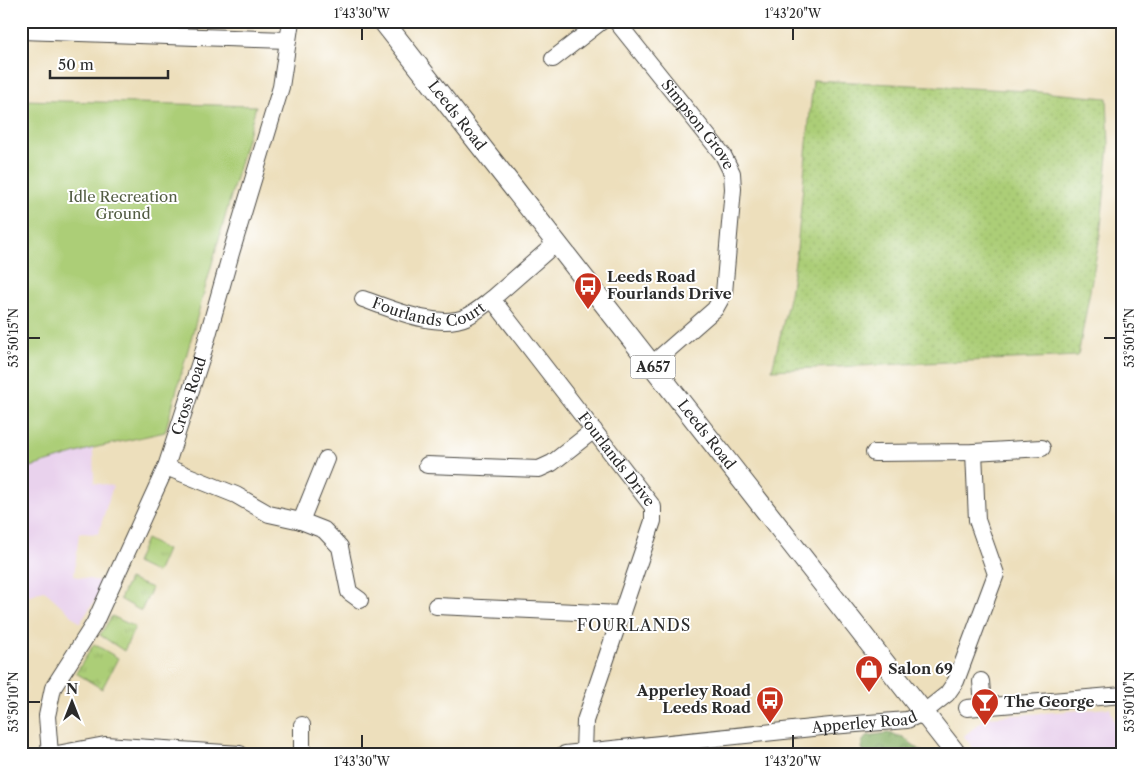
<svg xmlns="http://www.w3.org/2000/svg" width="1144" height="775" viewBox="0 0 1144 775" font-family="'Libre Caslon Text',serif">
	<defs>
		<pattern id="grass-tufts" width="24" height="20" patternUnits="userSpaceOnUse" patternTransform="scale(1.25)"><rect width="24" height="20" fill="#acce77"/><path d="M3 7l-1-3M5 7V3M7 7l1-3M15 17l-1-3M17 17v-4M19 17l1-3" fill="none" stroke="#94b167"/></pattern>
		<pattern id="forest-crowns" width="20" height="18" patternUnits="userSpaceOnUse" patternTransform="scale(1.25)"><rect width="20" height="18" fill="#89b168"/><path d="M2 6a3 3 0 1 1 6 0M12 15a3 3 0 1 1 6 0" fill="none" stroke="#709056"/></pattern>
		<pattern id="garden-dots" width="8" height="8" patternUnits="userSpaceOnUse" patternTransform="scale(1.25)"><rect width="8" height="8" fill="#acce77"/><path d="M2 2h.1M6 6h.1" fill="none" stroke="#94b167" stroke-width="1.8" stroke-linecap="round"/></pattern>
	</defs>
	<rect width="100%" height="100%" fill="#fff"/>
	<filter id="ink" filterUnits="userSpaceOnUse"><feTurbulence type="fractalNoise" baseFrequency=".02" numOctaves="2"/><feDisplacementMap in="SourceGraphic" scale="10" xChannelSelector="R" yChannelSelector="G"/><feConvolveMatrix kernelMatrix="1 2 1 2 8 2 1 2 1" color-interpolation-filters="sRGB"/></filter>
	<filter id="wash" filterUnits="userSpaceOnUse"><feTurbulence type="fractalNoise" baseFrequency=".0096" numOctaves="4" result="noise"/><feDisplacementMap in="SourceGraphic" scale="20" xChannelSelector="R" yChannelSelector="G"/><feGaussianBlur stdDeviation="1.12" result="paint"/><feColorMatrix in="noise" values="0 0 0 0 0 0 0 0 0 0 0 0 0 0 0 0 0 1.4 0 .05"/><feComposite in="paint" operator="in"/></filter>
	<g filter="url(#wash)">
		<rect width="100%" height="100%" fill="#eddfbc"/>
		<g fill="#e9d2ed">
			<path d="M 93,448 L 94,483 L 113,486 L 98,534 L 79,533 L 74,576 L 104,582 L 95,600 L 80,623 L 44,590 L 21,599 L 21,470 Z"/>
			<path d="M 1110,708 L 1123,746 L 1123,754 L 978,754 L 964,736 L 987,717 Z"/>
		</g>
		<g fill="url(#grass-tufts)" stroke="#6c7c51">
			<path d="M 146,539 L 167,550 L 157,573 L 136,563 Z"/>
			<path d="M 129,579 L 152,588 L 141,611 L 120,599 Z"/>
			<path d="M 112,616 L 135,627 L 124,651 L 100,635 Z"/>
			<path d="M 94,644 L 118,658 L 102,689 L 76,673 Z"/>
		</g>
		<path fill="url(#forest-crowns)" stroke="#5a6e4a" d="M 888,733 L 903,737 L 925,754 L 865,754 L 862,748 L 862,742 L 867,736 Z"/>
		<path fill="#acce77" stroke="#6c7c51" d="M 21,100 L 256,106 L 165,432 L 93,448 L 21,470 Z"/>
		<path fill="url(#garden-dots)" stroke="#6c7c51" d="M 813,80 L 1028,91 L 1107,98 L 1109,145 L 1100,236 L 1078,356 L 772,370 L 790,294 L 797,249 Z"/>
	</g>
	<g filter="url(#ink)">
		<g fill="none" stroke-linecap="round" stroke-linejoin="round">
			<g stroke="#484641" stroke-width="18">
				<g id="minor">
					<path id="s1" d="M 616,21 L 723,155 L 732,173 L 733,189 L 724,293 L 715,309 L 651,365"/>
					<path d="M 21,31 L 288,40"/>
					<path d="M 553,59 L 602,21"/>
					<path id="s2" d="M 556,243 L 492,299 L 653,507 L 653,521 L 585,721 L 584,752"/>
					<path id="s3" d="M 363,299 C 390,308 438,330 466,317 C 475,313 484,305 492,299"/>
					<path d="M 874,453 L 974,452 L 1042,448"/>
					<path d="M 427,465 L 539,469 L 552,463 L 594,430"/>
					<path d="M 166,467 L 236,495 L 269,514 L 301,521 L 324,530 L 340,547 L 349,592 L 360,600"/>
					<path d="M 301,521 L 326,459"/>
					<path d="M 436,606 L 622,614"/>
					<path d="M 981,681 L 983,706"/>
					<path d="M 967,708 L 1123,695"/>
					<path d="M 302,725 L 302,754"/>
					<path id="s4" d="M 50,754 L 47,716 L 53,688 L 94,624 L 166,467 L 202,356 L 231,253 L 281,87 L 291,21"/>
					<path d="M 57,754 L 105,745 L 240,754"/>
					<path id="s5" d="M 565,754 L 831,726 L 907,720 L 923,713 L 947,694 L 956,681 L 996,574 L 977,520 L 974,452"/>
				</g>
			</g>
			<g stroke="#484641" stroke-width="22">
				<g id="major">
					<path id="s6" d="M 383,21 L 956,754"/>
				</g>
			</g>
			<use href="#minor" stroke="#fff" stroke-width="16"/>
			<use href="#major" stroke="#fff" stroke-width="20"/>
		</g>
	</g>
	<path fill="none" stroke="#2b2b2b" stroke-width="2" d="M 362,28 L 362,40M 793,28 L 793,40M 28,338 L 40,338M 1104,338 L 1116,338M 28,702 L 40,702M 1104,702 L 1116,702M 362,735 L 362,748M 793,735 L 793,748"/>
	<defs>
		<g id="bus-pin" transform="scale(1.4375)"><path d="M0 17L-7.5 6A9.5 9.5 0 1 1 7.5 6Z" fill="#c8321e" stroke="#fff"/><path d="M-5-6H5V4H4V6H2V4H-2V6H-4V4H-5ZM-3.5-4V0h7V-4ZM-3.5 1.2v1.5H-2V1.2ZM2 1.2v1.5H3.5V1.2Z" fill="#fff"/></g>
		<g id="shop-pin" transform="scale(1.4375)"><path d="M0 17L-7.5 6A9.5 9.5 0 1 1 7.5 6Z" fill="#c8321e" stroke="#fff"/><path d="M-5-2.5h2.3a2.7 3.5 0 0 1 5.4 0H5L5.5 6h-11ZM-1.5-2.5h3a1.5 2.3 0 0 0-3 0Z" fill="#fff"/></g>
		<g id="bar-pin" transform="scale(1.4375)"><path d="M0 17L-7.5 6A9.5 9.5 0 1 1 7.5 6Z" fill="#c8321e" stroke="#fff"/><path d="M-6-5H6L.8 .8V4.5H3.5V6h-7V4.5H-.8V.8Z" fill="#fff"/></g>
	</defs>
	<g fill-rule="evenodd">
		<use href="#bus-pin" x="588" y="286"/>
		<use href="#shop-pin" x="869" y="669"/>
		<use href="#bus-pin" x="770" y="700"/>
		<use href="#bar-pin" x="985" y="702"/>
	</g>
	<g text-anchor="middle" stroke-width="4" stroke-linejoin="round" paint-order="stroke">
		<rect fill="#fff" stroke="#6b6b6b" stroke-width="1" x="630.5" y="355.5" width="45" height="23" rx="4"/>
		<g font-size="14" font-weight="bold" fill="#2b2b2b">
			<text x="653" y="372">A657</text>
		</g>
		<g font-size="15" fill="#2b2b2b" stroke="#fff">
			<text dy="5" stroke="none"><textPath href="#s6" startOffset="120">Leeds Road</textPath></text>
			<text dy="5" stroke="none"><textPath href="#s1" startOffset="132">Simpson Grove</textPath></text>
			<text dy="5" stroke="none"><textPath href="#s3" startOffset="69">Fourlands Court</textPath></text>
			<text dy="5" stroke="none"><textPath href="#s4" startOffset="390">Cross Road</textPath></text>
			<text dy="5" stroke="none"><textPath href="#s6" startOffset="525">Leeds Road</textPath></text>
			<text dy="5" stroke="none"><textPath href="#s2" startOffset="288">Fourlands Drive</textPath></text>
			<text dy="5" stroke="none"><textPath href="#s5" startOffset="301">Apperley Road</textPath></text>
		</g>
		<g font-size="15" fill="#525c42" stroke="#fff">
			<text x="123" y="202">Idle Recreation<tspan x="123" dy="17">Ground</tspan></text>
		</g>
		<g font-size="15" font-weight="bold" fill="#2b2b2b" stroke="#fff" text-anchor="start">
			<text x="607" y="282">Leeds Road<tspan x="607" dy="17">Fourlands Drive</tspan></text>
			<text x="888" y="674">Salon 69</text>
			<text x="751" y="696" text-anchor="end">Apperley Road<tspan x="751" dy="17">Leeds Road</tspan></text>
			<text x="1004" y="707">The George</text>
		</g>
		<g font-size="16" letter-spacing="1" fill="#2b2b2b" stroke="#fff">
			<text x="634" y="631">FOURLANDS</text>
		</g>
	</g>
	<rect width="1144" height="775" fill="none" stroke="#fff" stroke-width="55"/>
	<g transform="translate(72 702)" stroke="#ffffff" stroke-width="4" paint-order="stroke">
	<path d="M0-4L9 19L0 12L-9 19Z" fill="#2b2b2b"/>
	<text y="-8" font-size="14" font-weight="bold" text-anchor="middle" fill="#2b2b2b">N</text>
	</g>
	<path d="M50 70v8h118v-8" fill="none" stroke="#2b2b2b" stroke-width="2.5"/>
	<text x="58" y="70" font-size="15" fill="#2b2b2b" stroke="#ffffff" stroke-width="4" paint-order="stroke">50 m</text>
	<rect x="28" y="28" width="1088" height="720" fill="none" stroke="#2b2b2b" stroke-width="2"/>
	<g font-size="12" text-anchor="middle" fill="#2b2b2b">
		<text x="362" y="18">1°43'30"W</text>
		<text x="793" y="18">1°43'20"W</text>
		<text transform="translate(14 338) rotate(-90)" y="4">53°50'15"N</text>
		<text transform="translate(1130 338) rotate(-90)" y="4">53°50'15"N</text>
		<text transform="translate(14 702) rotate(-90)" y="4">53°50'10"N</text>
		<text transform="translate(1130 702) rotate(-90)" y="4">53°50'10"N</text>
		<text x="362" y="766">1°43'30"W</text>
		<text x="793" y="766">1°43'20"W</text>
	</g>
</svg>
